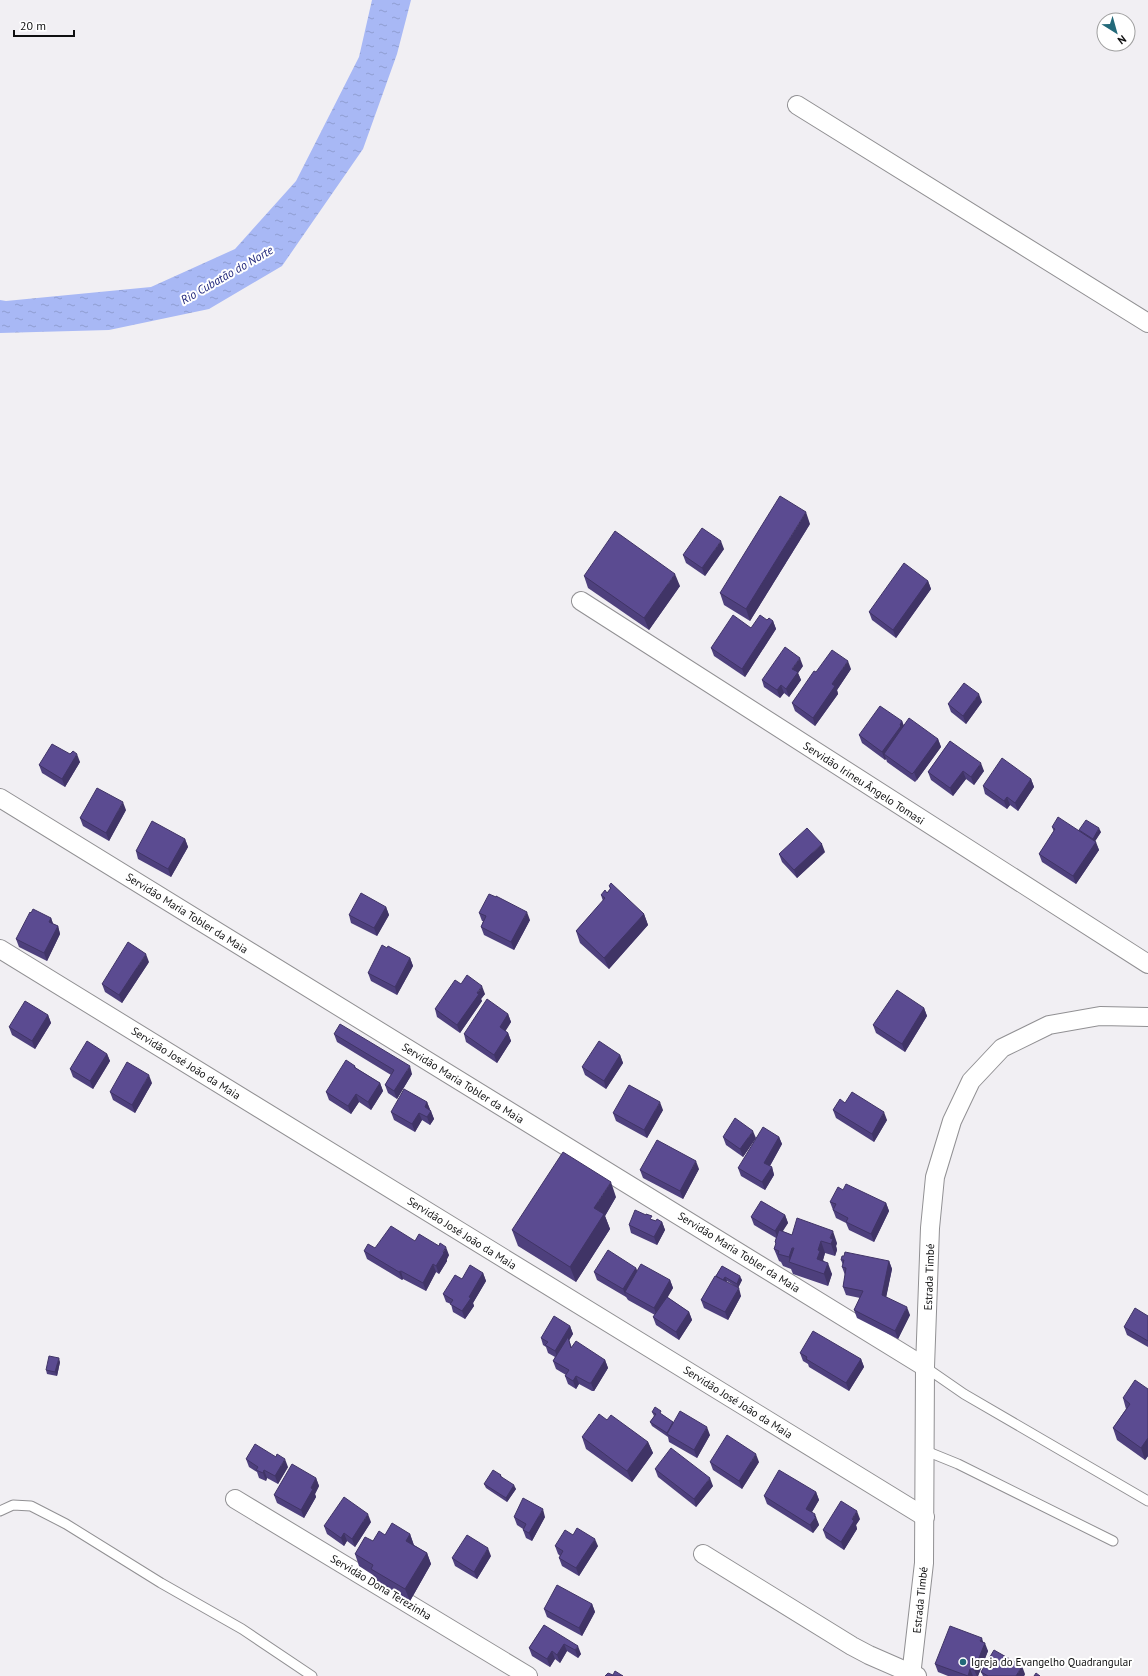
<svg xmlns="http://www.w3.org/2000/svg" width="1148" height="1676" viewBox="0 0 1148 1676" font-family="'PT Sans',sans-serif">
	<defs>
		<pattern id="water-ripples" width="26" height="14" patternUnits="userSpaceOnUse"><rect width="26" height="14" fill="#a8b8f5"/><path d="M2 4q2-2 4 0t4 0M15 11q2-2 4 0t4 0" fill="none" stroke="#8f9dd1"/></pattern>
	</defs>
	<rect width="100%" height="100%" fill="#f1eff3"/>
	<path fill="url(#water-ripples)" d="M 372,0 L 411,0 L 397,54 L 363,149 L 282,266 L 209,309 L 109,330 L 0,333 L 0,300 L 6,301 L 151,287 L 235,249 L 296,181 L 359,57 Z"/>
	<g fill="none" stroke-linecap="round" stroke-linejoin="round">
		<g stroke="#919093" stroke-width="11">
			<g id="lane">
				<path d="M 925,1367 L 964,1394 L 1148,1501"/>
				<path d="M 926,1451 L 958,1464 L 1113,1541"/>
				<path d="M 0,1511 L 13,1505 L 31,1506 L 66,1524 L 161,1583 L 242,1629 L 312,1676"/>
			</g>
		</g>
		<g stroke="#919093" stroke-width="20">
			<g id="street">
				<path d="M 797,105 L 1148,323"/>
				<path d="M 581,601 L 1148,964"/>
				<path d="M 0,798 L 925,1367"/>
				<path d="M 0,949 L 925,1517"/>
				<path d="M 235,1499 L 528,1676"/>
				<path d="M 703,1554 L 852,1646 L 869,1655 L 917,1676"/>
				<path d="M 911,1676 L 924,1563 L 925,1367 L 930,1228 L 935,1177 L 952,1121 L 971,1081 L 1002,1048 L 1049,1025 L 1100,1016 L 1148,1017"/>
			</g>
		</g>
		<use href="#lane" stroke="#fff" stroke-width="9"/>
		<use href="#street" stroke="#fff" stroke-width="18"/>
	</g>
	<g fill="#4e407d">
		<path d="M 810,524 L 750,621 L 724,605 L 720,593 Z"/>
		<path d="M 724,549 L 705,576 L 686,563 L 683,555 Z"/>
		<path d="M 584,576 L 680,586 L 649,630 L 588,588 Z"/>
		<path d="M 928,581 L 931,589 L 896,638 L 872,620 L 869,612 Z"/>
		<path d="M 767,620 L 773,621 L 776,629 L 745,677 L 714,656 L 711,648 Z"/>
		<path d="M 803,666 L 798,673 L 801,680 L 789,697 L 784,693 L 780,698 L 764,687 L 762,680 Z"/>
		<path d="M 851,669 L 837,690 L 838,694 L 815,726 L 795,711 L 792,703 L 816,672 Z"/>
		<path d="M 982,702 L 966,724 L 951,712 L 948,704 Z"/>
		<path d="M 902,721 L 904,726 L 938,739 L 941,747 L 917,780 L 915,782 L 887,762 L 886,759 L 885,760 L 862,743 L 859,735 Z"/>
		<path d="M 950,741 L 984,771 L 974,785 L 966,779 L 953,796 L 931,780 L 928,772 Z"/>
		<path d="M 70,754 L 80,762 L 65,787 L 42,773 L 39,765 Z"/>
		<path d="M 1031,779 L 1034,787 L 1018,811 L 1010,805 L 1007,809 L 985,794 L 983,786 Z"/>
		<path d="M 126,810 L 109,841 L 83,826 L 80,818 Z"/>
		<path d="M 1052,827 L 1080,831 L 1079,830 L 1101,832 L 1095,841 L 1099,850 L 1076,884 L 1042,862 L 1039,854 L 1054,832 Z"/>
		<path d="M 185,839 L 188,847 L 171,877 L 138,859 L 136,851 Z"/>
		<path d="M 825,852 L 797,878 L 782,862 L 779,854 Z"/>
		<path d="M 609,886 L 644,914 L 648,925 L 609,969 L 580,943 L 576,931 L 603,901 L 601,895 L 607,893 L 610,889 Z"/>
		<path d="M 386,907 L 389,915 L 377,936 L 351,923 L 349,915 Z"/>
		<path d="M 479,913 L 530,920 L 514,950 L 484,935 L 481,927 L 483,921 L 482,921 Z"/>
		<path d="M 51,918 L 53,924 L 58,926 L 60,934 L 47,961 L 19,947 L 16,939 Z"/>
		<path d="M 410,958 L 413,966 L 397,995 L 371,981 L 368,973 Z"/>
		<path d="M 149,962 L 122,1003 L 105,992 L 102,984 Z"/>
		<path d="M 461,984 L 485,994 L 481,999 L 482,1001 L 460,1033 L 437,1017 L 435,1009 Z"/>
		<path d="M 924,1008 L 927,1016 L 905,1052 L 876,1033 L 873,1025 Z"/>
		<path d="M 508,1014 L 511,1022 L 505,1031 L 508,1033 L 511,1041 L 497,1063 L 466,1042 L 464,1034 Z"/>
		<path d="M 48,1015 L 51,1023 L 35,1049 L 12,1035 L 9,1027 Z"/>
		<path d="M 334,1034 L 412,1074 L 397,1099 L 388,1093 L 385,1085 L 391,1075 L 337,1042 Z"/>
		<path d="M 107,1054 L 110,1061 L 93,1089 L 73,1077 L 70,1069 Z"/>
		<path d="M 620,1055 L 623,1063 L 606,1089 L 585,1075 L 582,1067 Z"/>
		<path d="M 355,1066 L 356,1068 L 380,1083 L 383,1091 L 371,1110 L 359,1102 L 351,1114 L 329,1100 L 326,1092 Z"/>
		<path d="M 152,1083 L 135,1113 L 113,1100 L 110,1092 Z"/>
		<path d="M 427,1102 L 434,1119 L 430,1125 L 422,1120 L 415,1132 L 394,1120 L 391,1112 Z"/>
		<path d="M 845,1103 L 887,1120 L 874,1142 L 836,1118 L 833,1110 Z"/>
		<path d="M 663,1110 L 647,1138 L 616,1121 L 613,1113 Z"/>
		<path d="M 723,1137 L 756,1138 L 743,1157 L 726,1145 Z"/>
		<path d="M 779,1137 L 782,1144 L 770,1166 L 772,1167 L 774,1175 L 765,1190 L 741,1176 L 738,1168 Z"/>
		<path d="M 699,1169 L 683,1199 L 643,1178 L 640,1170 Z"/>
		<path d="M 843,1190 L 886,1203 L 889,1211 L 874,1242 L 849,1230 L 846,1223 L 836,1218 L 830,1202 Z"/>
		<path d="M 616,1197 L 605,1216 L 610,1229 L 576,1282 L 518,1246 L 512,1230 Z"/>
		<path d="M 785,1215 L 788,1223 L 782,1231 L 792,1235 L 837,1243 L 836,1246 L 837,1250 L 835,1256 L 825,1253 L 823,1260 L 832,1274 L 828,1286 L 793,1274 L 791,1269 L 783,1266 L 781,1262 L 779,1261 L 774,1249 L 776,1245 L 775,1242 L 776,1238 L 754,1225 L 751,1217 Z"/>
		<path d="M 653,1220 L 656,1221 L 662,1222 L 665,1230 L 657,1245 L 631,1233 L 629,1225 Z"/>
		<path d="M 415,1241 L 449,1255 L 447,1259 L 447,1261 L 439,1274 L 436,1272 L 426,1291 L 403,1279 L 402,1280 L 367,1259 L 364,1251 Z"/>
		<path d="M 841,1260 L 889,1261 L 892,1269 L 886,1297 L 910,1315 L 898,1339 L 857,1318 L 854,1310 L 860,1298 L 846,1295 L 843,1287 L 845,1275 L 842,1267 L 843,1265 Z"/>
		<path d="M 722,1266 L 742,1280 L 738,1288 L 727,1281 L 726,1281 L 741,1296 L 728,1320 L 704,1308 L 701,1300 Z"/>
		<path d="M 636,1268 L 637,1271 L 670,1280 L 673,1288 L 667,1297 L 689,1312 L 692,1320 L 679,1340 L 656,1325 L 653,1317 L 655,1315 L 628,1300 L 626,1297 L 597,1280 L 594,1272 Z"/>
		<path d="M 483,1273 L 486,1281 L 473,1303 L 474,1306 L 465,1319 L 453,1312 L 451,1304 L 446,1302 L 443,1294 L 462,1279 Z"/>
		<path d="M 1148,1316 L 1148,1347 L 1127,1335 L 1124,1327 Z"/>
		<path d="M 570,1326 L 573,1334 L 569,1340 L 572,1348 L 605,1360 L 608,1368 L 594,1391 L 592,1391 L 579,1384 L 576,1389 L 568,1384 L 565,1376 L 566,1375 L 556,1369 L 553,1361 L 555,1357 L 548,1353 L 546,1347 L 543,1345 L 541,1338 Z"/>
		<path d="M 800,1353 L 861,1359 L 864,1367 L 849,1391 L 809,1367 L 808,1364 L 803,1361 Z"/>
		<path d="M 60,1362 L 57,1376 L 47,1374 L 46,1370 Z"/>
		<path d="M 1148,1389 L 1148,1456 L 1145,1460 L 1117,1440 L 1113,1428 L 1126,1409 L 1123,1398 Z"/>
		<path d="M 652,1412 L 663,1415 L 673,1422 L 710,1435 L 697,1458 L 669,1442 L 668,1437 L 652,1426 L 650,1422 L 654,1416 Z"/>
		<path d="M 582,1437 L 648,1442 L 653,1453 L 632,1482 L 586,1449 Z"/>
		<path d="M 246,1459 L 288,1467 L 278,1484 L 267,1478 L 266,1481 L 259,1478 L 257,1472 L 249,1467 Z"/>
		<path d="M 710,1462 L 759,1462 L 742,1489 L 713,1470 Z"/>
		<path d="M 655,1469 L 713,1486 L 696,1507 L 658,1477 Z"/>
		<path d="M 501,1475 L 502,1478 L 516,1489 L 507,1502 L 486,1488 L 484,1484 Z"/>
		<path d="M 316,1478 L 319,1486 L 315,1494 L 316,1497 L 304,1518 L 277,1503 L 274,1495 Z"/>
		<path d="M 816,1492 L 819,1500 L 812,1512 L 818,1522 L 819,1525 L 813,1533 L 767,1504 L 764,1496 Z"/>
		<path d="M 514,1517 L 545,1517 L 532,1541 L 526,1538 L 523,1530 L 523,1529 L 517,1525 Z"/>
		<path d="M 860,1519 L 856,1525 L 857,1529 L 844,1550 L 826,1538 L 823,1530 Z"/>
		<path d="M 371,1522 L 355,1547 L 347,1541 L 344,1546 L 327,1534 L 324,1526 Z"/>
		<path d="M 410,1534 L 414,1545 L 427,1553 L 431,1564 L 410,1601 L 375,1580 L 373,1575 L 359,1566 L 355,1554 L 373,1541 L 385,1535 Z"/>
		<path d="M 573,1535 L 598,1546 L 579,1576 L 562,1566 L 559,1558 L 560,1556 L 558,1554 L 555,1546 Z"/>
		<path d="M 491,1556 L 477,1579 L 455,1566 L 452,1558 Z"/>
		<path d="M 592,1604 L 595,1612 L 582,1636 L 547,1617 L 544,1609 Z"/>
		<path d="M 544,1625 L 581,1654 L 578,1658 L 567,1651 L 560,1663 L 555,1659 L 550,1667 L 532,1656 L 529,1648 Z"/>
		<path d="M 983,1643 L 988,1651 L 978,1676 L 948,1676 L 938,1672 L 935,1664 Z"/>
		<path d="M 981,1672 L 1025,1674 L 1024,1676 L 983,1676 Z"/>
	</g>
	<g fill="#403466">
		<path d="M 806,512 L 810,524 L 750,621 L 746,609 Z"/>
		<path d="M 721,541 L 724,549 L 705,576 L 702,568 Z"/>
		<path d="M 675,574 L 680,586 L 649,630 L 644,618 Z"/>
		<path d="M 928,581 L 931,589 L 896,638 L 893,630 Z"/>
		<path d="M 773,621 L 776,629 L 745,677 L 742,669 Z"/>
		<path d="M 800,658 L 803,666 L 798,673 L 801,680 L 789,697 L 786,689 L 792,669 Z"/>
		<path d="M 848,661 L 851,669 L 837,690 L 838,694 L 815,726 L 813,718 L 832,684 Z"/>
		<path d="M 781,685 L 784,693 L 780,698 L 777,690 Z"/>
		<path d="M 979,694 L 982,702 L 966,724 L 963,716 Z"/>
		<path d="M 902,721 L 905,729 L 884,754 L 886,759 L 885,760 L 882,752 Z"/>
		<path d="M 938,739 L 941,747 L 917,780 L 914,772 Z"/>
		<path d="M 77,754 L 80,762 L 65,787 L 62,779 Z"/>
		<path d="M 981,763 L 984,771 L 974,785 L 971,777 Z"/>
		<path d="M 963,771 L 966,779 L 953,796 L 950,788 Z"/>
		<path d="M 1031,779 L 1034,787 L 1018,811 L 1015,803 Z"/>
		<path d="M 1007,797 L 1010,805 L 1007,809 L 1004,801 Z"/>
		<path d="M 123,802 L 126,810 L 109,841 L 106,833 Z"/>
		<path d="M 1099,828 L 1101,832 L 1094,843 L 1093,839 Z"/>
		<path d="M 185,839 L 188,847 L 171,877 L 168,869 Z"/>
		<path d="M 1096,842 L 1099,850 L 1076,884 L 1073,876 Z"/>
		<path d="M 822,844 L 825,852 L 797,878 L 794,870 Z"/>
		<path d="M 386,907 L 389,915 L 377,936 L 374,928 Z"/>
		<path d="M 527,912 L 530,920 L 514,950 L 511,942 Z"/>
		<path d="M 644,914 L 648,925 L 609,969 L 604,958 Z"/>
		<path d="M 51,918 L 54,926 L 49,922 Z"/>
		<path d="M 58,926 L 60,934 L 47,961 L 44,953 Z"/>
		<path d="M 146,954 L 149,962 L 122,1003 L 119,995 Z"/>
		<path d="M 410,958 L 413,966 L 397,995 L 395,987 Z"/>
		<path d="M 482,986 L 485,994 L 481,999 L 482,1001 L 460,1033 L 457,1025 Z"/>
		<path d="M 924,1008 L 927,1016 L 905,1052 L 902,1044 Z"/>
		<path d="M 508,1014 L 511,1022 L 503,1035 L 500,1027 Z"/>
		<path d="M 48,1015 L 51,1023 L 35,1049 L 32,1041 Z"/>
		<path d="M 508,1033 L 511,1041 L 497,1063 L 494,1055 Z"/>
		<path d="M 107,1054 L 110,1061 L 93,1089 L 90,1081 Z"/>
		<path d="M 620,1055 L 623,1063 L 606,1089 L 604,1081 Z"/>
		<path d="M 410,1066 L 412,1074 L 397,1099 L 394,1091 Z"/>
		<path d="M 149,1075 L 152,1083 L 135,1113 L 132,1105 Z"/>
		<path d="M 380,1083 L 383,1091 L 371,1110 L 368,1102 Z"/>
		<path d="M 356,1094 L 359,1102 L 351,1114 L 348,1106 Z"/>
		<path d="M 427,1102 L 430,1110 L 425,1107 Z"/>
		<path d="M 660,1102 L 663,1110 L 647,1138 L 644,1130 Z"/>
		<path d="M 431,1111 L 434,1119 L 430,1125 L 427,1117 Z"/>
		<path d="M 884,1112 L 887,1120 L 874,1142 L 872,1134 Z"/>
		<path d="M 419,1113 L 422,1120 L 415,1132 L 412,1124 Z"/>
		<path d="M 753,1131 L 756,1138 L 743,1157 L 740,1149 Z"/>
		<path d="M 779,1137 L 782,1144 L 767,1171 L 764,1163 Z"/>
		<path d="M 696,1161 L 699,1169 L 683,1199 L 680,1191 Z"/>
		<path d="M 772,1167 L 774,1175 L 765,1190 L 762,1182 Z"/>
		<path d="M 611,1182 L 616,1197 L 605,1216 L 610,1229 L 576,1282 L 570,1267 L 594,1208 Z"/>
		<path d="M 886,1203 L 889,1211 L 874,1242 L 871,1234 Z"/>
		<path d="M 785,1215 L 788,1223 L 778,1239 L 775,1231 Z"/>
		<path d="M 662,1222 L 665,1230 L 657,1245 L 654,1237 Z"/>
		<path d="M 833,1231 L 837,1243 L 836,1246 L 837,1250 L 835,1256 L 831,1244 L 830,1238 Z"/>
		<path d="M 821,1241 L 825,1253 L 823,1260 L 824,1263 L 817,1259 L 818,1250 Z"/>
		<path d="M 446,1247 L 449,1255 L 447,1259 L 447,1261 L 439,1274 L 436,1266 Z"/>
		<path d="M 792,1248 L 797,1259 L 790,1262 L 789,1257 Z"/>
		<path d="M 889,1261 L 892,1269 L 885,1303 L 882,1295 Z"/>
		<path d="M 828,1263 L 832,1274 L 828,1286 L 824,1274 Z"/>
		<path d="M 433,1264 L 436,1272 L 426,1291 L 423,1283 Z"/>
		<path d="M 636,1268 L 639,1276 L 625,1292 L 626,1297 L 623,1289 Z"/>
		<path d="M 401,1271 L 403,1279 L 402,1280 L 399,1272 Z"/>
		<path d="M 483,1273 L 486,1281 L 473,1303 L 474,1306 L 465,1319 L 462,1311 L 469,1297 Z"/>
		<path d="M 740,1276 L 742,1280 L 738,1288 L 737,1284 Z"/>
		<path d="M 725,1277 L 727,1281 L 723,1286 L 722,1282 Z"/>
		<path d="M 670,1280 L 673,1288 L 657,1316 L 654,1308 Z"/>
		<path d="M 739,1288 L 741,1296 L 728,1320 L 725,1312 Z"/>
		<path d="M 907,1307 L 910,1315 L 898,1339 L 895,1331 Z"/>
		<path d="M 689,1312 L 692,1320 L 679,1340 L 676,1332 Z"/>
		<path d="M 570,1326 L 573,1334 L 558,1359 L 555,1351 Z"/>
		<path d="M 59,1358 L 60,1362 L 57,1376 L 55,1372 Z"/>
		<path d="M 861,1359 L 864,1367 L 849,1391 L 846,1383 Z"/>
		<path d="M 605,1360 L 608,1368 L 594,1391 L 591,1383 Z"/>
		<path d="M 576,1376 L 579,1384 L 576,1389 L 573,1381 Z"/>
		<path d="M 707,1427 L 710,1435 L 697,1458 L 694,1450 Z"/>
		<path d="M 1148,1438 L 1148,1456 L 1145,1460 L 1141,1448 Z"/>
		<path d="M 648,1442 L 653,1453 L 632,1482 L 627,1471 Z"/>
		<path d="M 756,1454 L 759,1462 L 742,1489 L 739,1481 Z"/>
		<path d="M 285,1459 L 288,1467 L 278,1484 L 275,1476 Z"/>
		<path d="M 264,1470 L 267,1478 L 266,1481 L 263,1473 Z"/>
		<path d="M 316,1478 L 319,1486 L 315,1494 L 316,1497 L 304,1518 L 301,1510 Z"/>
		<path d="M 710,1478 L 713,1486 L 696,1507 L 694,1499 Z"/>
		<path d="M 514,1485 L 516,1489 L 507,1502 L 506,1498 Z"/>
		<path d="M 816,1492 L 819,1500 L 809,1517 L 806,1509 Z"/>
		<path d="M 543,1509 L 545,1517 L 532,1541 L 529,1533 Z"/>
		<path d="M 857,1511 L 860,1519 L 856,1525 L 857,1529 L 844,1550 L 841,1542 L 852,1519 Z"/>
		<path d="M 368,1514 L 371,1522 L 355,1547 L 352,1539 Z"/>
		<path d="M 815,1514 L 819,1525 L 813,1533 L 810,1525 Z"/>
		<path d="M 344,1533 L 347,1541 L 344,1546 L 341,1538 Z"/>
		<path d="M 410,1534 L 414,1546 L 406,1541 Z"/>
		<path d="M 595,1539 L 598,1546 L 579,1576 L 576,1568 Z"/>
		<path d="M 488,1548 L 491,1556 L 477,1579 L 474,1572 Z"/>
		<path d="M 427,1553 L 431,1564 L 410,1601 L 405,1589 Z"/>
		<path d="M 592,1604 L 595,1612 L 582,1636 L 579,1628 Z"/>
		<path d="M 982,1638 L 984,1645 L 985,1643 L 988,1651 L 978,1676 L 977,1676 L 974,1670 L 980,1641 Z"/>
		<path d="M 564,1644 L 567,1651 L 560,1663 L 557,1655 Z"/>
		<path d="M 578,1646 L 581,1654 L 578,1658 L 575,1650 Z"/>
		<path d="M 552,1651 L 555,1659 L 550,1667 L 547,1659 Z"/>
		<path d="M 1022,1666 L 1025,1674 L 1024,1676 L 1016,1676 Z"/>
		<path d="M 970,1669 L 973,1676 L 968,1676 Z"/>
	</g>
	<g fill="#5b4b91" stroke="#403466">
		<path d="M 780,496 L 806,512 L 746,609 L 720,593 Z"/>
		<path d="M 702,528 L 721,541 L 702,568 L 683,555 Z"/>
		<path d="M 615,531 L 675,574 L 644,618 L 584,576 Z"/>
		<path d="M 904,563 L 928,581 L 893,630 L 869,612 Z"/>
		<path d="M 733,615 L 751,628 L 760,615 L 767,620 L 769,618 L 773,621 L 742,669 L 711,648 Z"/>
		<path d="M 785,647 L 800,658 L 792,669 L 798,672 L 786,689 L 781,685 L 777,690 L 762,680 Z"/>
		<path d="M 832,650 L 848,661 L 832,684 L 835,686 L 813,718 L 792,703 L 814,671 L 816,672 Z"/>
		<path d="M 964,683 L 979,694 L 963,716 L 948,704 Z"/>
		<path d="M 880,706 L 902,721 L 900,725 L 901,726 L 882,752 L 859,735 Z"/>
		<path d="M 909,718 L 938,739 L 914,772 L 912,774 L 884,754 Z"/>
		<path d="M 950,741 L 981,763 L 971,777 L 963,771 L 950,788 L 928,772 Z"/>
		<path d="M 52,744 L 70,754 L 73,751 L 77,754 L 62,779 L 39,765 Z"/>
		<path d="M 1002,758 L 1031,779 L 1015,803 L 1007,797 L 1004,801 L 983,786 Z"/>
		<path d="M 97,788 L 123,802 L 106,833 L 80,818 Z"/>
		<path d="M 1058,817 L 1096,842 L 1073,876 L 1039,854 L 1055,829 L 1052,827 Z"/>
		<path d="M 1086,820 L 1099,828 L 1093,839 L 1079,830 Z"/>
		<path d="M 152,821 L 185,839 L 168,869 L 136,851 Z"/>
		<path d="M 807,828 L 822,844 L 794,870 L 779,854 Z"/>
		<path d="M 611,883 L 644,914 L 604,958 L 576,931 L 605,898 L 601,895 L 605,890 L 607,893 L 611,888 L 609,886 Z"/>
		<path d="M 361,893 L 386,907 L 374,928 L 349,915 Z"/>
		<path d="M 489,894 L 496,897 L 496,896 L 527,912 L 511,942 L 481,927 L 486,916 L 479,913 Z"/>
		<path d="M 33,909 L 51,918 L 49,922 L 58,926 L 44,953 L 16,939 L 30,912 L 31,913 Z"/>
		<path d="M 128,942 L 146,954 L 119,995 L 102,984 Z"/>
		<path d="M 382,945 L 387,948 L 388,946 L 410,958 L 395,987 L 368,973 Z"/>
		<path d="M 467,975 L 482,986 L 477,993 L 479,994 L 457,1025 L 435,1009 L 455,980 L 461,984 Z"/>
		<path d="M 897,990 L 924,1008 L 902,1044 L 873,1025 Z"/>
		<path d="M 487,999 L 508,1014 L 500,1027 L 508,1033 L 494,1055 L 464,1034 Z"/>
		<path d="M 25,1001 L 48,1015 L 32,1041 L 9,1027 Z"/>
		<path d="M 340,1024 L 410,1066 L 394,1091 L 385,1085 L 394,1070 L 334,1034 Z"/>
		<path d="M 87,1041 L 107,1054 L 90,1081 L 70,1069 Z"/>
		<path d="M 599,1041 L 620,1055 L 604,1081 L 582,1067 Z"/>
		<path d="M 346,1060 L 355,1066 L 354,1067 L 380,1083 L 368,1102 L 356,1094 L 348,1106 L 326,1092 Z"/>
		<path d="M 127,1062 L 149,1075 L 132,1105 L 110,1092 Z"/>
		<path d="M 629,1085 L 660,1102 L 644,1130 L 613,1113 Z"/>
		<path d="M 404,1089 L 427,1102 L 425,1107 L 431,1111 L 427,1117 L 419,1113 L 412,1124 L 391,1112 Z"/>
		<path d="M 852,1092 L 884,1112 L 872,1134 L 833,1110 L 840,1099 L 845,1103 Z"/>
		<path d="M 735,1118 L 753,1131 L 740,1149 L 723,1137 Z"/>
		<path d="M 763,1127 L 779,1137 L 764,1163 L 772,1167 L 762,1182 L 738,1168 Z"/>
		<path d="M 657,1140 L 696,1161 L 680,1191 L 640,1170 Z"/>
		<path d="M 563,1152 L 611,1182 L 594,1208 L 604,1214 L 570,1267 L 512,1230 Z"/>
		<path d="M 846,1184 L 886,1203 L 871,1234 L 846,1222 L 848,1218 L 833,1210 L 836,1204 L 830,1202 L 838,1187 L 843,1190 Z"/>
		<path d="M 761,1201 L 785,1215 L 775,1231 L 751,1217 Z"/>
		<path d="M 635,1210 L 646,1215 L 646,1214 L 652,1216 L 650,1219 L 656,1221 L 657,1219 L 662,1222 L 654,1237 L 629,1225 Z"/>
		<path d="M 797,1218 L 833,1231 L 830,1238 L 833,1239 L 831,1244 L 821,1241 L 818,1250 L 820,1251 L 817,1259 L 828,1263 L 824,1274 L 789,1262 L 794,1248 L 792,1248 L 789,1257 L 778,1254 L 779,1251 L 774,1249 L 776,1243 L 775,1242 L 779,1230 L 792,1235 Z"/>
		<path d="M 391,1226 L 415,1241 L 419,1234 L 439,1246 L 440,1243 L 446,1247 L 443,1252 L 444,1253 L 436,1266 L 433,1264 L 423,1283 L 401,1271 L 399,1272 L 364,1251 L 368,1244 L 375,1248 Z"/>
		<path d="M 608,1250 L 636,1268 L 623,1289 L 594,1272 Z"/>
		<path d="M 845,1252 L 889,1261 L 882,1295 L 907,1307 L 895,1331 L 854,1310 L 863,1291 L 843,1287 L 846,1268 L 842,1267 L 844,1260 L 841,1260 L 842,1256 L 844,1256 Z"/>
		<path d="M 641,1264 L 670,1280 L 654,1308 L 625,1292 Z"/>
		<path d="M 470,1265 L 483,1273 L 469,1297 L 471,1298 L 462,1311 L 450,1304 L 453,1300 L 443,1294 L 455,1275 L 462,1279 Z"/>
		<path d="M 722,1266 L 740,1276 L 737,1284 L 725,1277 L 723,1280 L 716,1276 Z"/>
		<path d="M 715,1276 L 739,1288 L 725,1312 L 701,1300 Z"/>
		<path d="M 667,1297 L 689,1312 L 676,1332 L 653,1317 Z"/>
		<path d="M 1135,1308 L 1148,1316 L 1148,1341 L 1124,1327 Z"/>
		<path d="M 554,1316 L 570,1326 L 555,1351 L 545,1345 L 548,1342 L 541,1338 Z"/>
		<path d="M 813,1331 L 861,1359 L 846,1383 L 806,1359 L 807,1357 L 800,1353 Z"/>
		<path d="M 568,1337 L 571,1348 L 576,1341 L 605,1360 L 591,1383 L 589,1383 L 576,1376 L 573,1381 L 565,1376 L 569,1370 L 553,1361 Z"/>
		<path d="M 49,1356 L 59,1358 L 55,1372 L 46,1370 Z"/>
		<path d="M 1135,1380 L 1148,1389 L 1148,1438 L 1141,1448 L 1113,1428 L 1130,1404 L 1123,1398 Z"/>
		<path d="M 655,1407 L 661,1411 L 660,1413 L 673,1422 L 667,1433 L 650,1422 L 656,1414 L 652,1412 Z"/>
		<path d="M 680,1411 L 707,1427 L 694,1450 L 667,1434 Z"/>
		<path d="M 599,1414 L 607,1420 L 611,1415 L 648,1442 L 627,1471 L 582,1437 Z"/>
		<path d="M 727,1435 L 756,1454 L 739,1481 L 710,1462 Z"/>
		<path d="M 255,1444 L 276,1457 L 277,1454 L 285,1459 L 275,1476 L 264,1470 L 263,1473 L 256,1470 L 258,1467 L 246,1459 Z"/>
		<path d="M 671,1448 L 710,1478 L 694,1499 L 655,1469 Z"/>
		<path d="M 292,1464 L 316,1478 L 311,1488 L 313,1489 L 301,1510 L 274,1495 Z"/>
		<path d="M 493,1470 L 501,1475 L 500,1476 L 514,1485 L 506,1498 L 484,1484 Z"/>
		<path d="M 779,1470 L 816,1492 L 806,1509 L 815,1514 L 814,1516 L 816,1517 L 810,1525 L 764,1496 Z"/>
		<path d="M 344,1497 L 368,1514 L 352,1539 L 344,1533 L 341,1538 L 324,1526 Z"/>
		<path d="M 523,1498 L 543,1509 L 529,1533 L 523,1530 L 526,1524 L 514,1517 Z"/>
		<path d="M 841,1501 L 857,1511 L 852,1519 L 854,1521 L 841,1542 L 823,1530 Z"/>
		<path d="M 392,1523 L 410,1534 L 406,1541 L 427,1553 L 405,1589 L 371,1569 L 373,1565 L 355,1554 L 365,1537 L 373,1541 L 379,1531 L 385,1535 Z"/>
		<path d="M 577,1528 L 595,1539 L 576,1568 L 559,1558 L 563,1551 L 555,1546 L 565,1530 L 573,1535 Z"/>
		<path d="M 467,1535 L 488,1548 L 474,1572 L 452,1558 Z"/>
		<path d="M 557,1585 L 592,1604 L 579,1628 L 544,1609 Z"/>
		<path d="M 544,1625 L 578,1646 L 575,1650 L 564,1644 L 557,1655 L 552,1651 L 547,1659 L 529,1648 Z"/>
		<path d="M 950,1626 L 982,1638 L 980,1641 L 985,1643 L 974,1670 L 970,1669 L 968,1676 L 935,1664 Z"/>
		<path d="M 994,1650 L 1022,1666 L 1016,1676 L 988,1676 L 981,1672 Z"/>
		<path d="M 615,1671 L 623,1676 L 605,1676 L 608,1673 L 613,1675 Z"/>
		<path d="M 1036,1673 L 1040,1676 L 1034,1676 Z"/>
	</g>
	<circle fill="#236979" stroke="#fff" stroke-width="1.5" cx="963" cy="1662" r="4"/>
	<g text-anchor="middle" stroke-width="4" stroke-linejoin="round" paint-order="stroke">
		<g font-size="11" fill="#0f0f10" stroke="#fff">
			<text transform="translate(864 783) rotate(33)" y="4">Servidão Irineu Ângelo Tomasi</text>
			<text transform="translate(187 913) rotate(32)" y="4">Servidão Maria Tobler da Maia</text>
			<text transform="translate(186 1063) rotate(32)" y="4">Servidão José João da Maia</text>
			<text transform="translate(463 1083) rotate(32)" y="4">Servidão Maria Tobler da Maia</text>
			<text transform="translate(462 1233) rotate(32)" y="4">Servidão José João da Maia</text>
			<text transform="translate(739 1252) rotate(32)" y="4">Servidão Maria Tobler da Maia</text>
			<text transform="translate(929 1277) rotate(-88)" y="4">Estrada Timbé</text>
			<text transform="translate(738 1402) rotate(32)" y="4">Servidão José João da Maia</text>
			<text transform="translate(381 1587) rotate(31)" y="4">Servidão Dona Terezinha</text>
			<text transform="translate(920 1600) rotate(-84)" y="4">Estrada Timbé</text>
		</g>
		<g font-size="11" fill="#0f0f10" stroke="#fff" text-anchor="start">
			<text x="971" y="1666">Igreja do Evangelho Quadrangular</text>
		</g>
		<g font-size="12" font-style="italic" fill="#22287c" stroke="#fff">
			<text transform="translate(227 275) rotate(-30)" y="4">Rio Cubatão do Norte</text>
		</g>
	</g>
	<g transform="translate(1116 32) rotate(143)"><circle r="19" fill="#ffffff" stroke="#9f9f9f"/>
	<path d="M0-3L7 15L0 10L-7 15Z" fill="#236979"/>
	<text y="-6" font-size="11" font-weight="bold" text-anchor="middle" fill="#0f0f10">N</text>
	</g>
	<path d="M14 30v6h60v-6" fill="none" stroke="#0f0f10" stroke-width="2"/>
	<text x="20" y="30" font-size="12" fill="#0f0f10" stroke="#ffffff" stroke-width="3" paint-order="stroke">20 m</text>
</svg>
